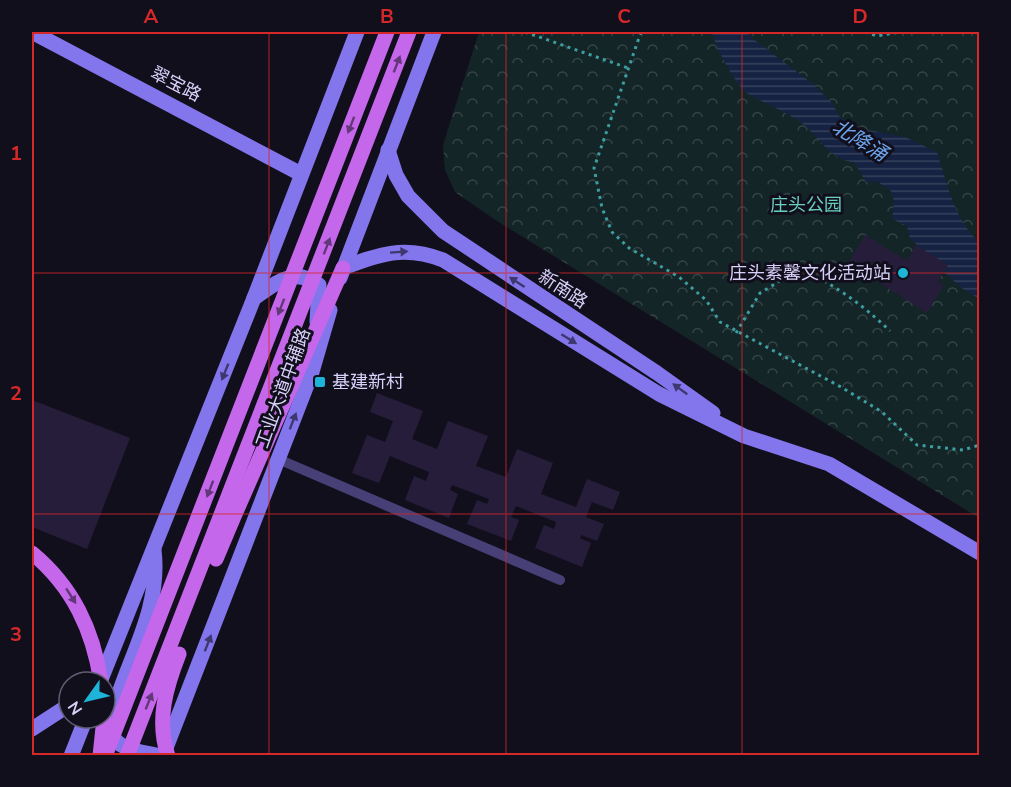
<svg xmlns="http://www.w3.org/2000/svg" width="1011" height="787" viewBox="0 0 1011 787" font-family="'Nunito Sans','Noto Sans SC',sans-serif">
	<defs>
		<pattern id="park-crowns" width="20" height="18" patternUnits="userSpaceOnUse" patternTransform="scale(1.5)"><rect width="20" height="18" fill="#132526"/><path d="M2 6a3 3 0 1 1 6 0M12 15a3 3 0 1 1 6 0" fill="none" stroke="#354446"/></pattern>
		<pattern id="water-rules" width="6" height="5" patternUnits="userSpaceOnUse" patternTransform="scale(1.5)"><rect width="6" height="5" fill="#152241"/><path d="M0 2.5h6" fill="none" stroke="#36415d"/></pattern>
	</defs>
	<rect width="100%" height="100%" fill="#120f1d"/>
	<path fill="url(#park-crowns)" d="M 479,32 L 979,32 L 979,518 L 497,221 L 455,192 L 445,170 L 443,145 Z"/>
	<path fill="url(#water-rules)" d="M 712,32 L 747,32 L 752,38 L 813,84 L 832,103 L 840,117 L 858,128 L 905,137 L 937,152 C 947,183 954,219 979,242 L 979,298 C 956,290 931,254 910,239 L 907,226 L 892,219 L 894,201 L 891,191 L 878,182 L 866,182 L 854,162 C 829,161 817,133 799,121 C 788,112 748,97 742,89 C 730,73 717,51 712,32 Z"/>
	<g fill="#261d3b">
		<path d="M 865,235 L 907,261 L 916,245 L 948,265 L 938,282 L 944,285 L 927,313 L 848,263 Z"/>
		<path d="M 377,393 L 423,411 L 412,439 L 437,449 L 448,421 L 488,436 L 476,466 L 506,477 L 517,449 L 553,463 L 541,494 L 576,507 L 587,479 L 620,492 L 613,510 L 592,502 L 586,517 L 604,524 L 597,541 L 581,535 L 580,538 L 591,543 L 582,567 L 535,548 L 544,525 L 554,529 L 556,522 L 516,506 L 511,517 L 519,520 L 511,541 L 467,524 L 477,500 L 487,504 L 489,499 L 452,485 L 450,490 L 458,494 L 449,518 L 405,500 L 414,476 L 426,481 L 429,472 L 390,456 L 379,483 L 352,473 L 367,435 L 385,442 L 393,421 L 370,412 Z"/>
		<path d="M 32,400 L 130,438 L 87,549 L 32,527 Z"/>
	</g>
	<g fill="none" stroke-linecap="round" stroke-linejoin="round">
		<g stroke="#3d9da1" stroke-width="3" stroke-dasharray="3 4.5" stroke-linecap="butt">
			<path d="M 525,32 L 628,68"/>
			<path d="M 641,32 L 594,168 L 602,208 L 612,232 L 629,248 L 679,277 L 706,300 L 720,322 L 841,387 L 882,412 L 917,445 L 963,450 L 980,445"/>
			<path d="M 865,32 L 877,36 L 900,32"/>
			<path d="M 736,333 L 760,293 L 800,269 C 834,284 863,305 890,331"/>
		</g>
		<path stroke="#474076" stroke-width="10" d="M 278,459 L 560,580"/>
		<g stroke="#8375ec" stroke-width="15">
			<path d="M 32,32 L 301,174"/>
			<path d="M 388,150 L 396,175 L 408,196 L 443,231 L 657,373 L 713,413"/>
			<path d="M 343,268 C 380,254 404,245 443,260 L 659,394 L 744,436 L 829,464 L 980,553"/>
			<path d="M 340,278 L 434,32"/>
			<path d="M 254,298 C 277,283 293,266 319,285 L 317,322"/>
			<path d="M 154,550 C 162,615 122,666 109,727 C 113,751 141,751 161,756"/>
			<path d="M 100,682 L 254,298 L 357,32"/>
			<path d="M 32,729 L 69,705"/>
			<path d="M 164,753 L 312,372 L 330,310"/>
			<path d="M 71,756 L 86,718"/>
		</g>
		<g stroke="#c567ea" stroke-width="15">
			<path d="M 232,521 L 343,268"/>
			<path d="M 100,756 L 104,718"/>
		</g>
		<g stroke="#c567ea" stroke-width="15">
			<path d="M 32,553 C 73,587 93,630 101,682"/>
			<path d="M 216,559 L 232,521"/>
			<path d="M 105,756 L 387,32"/>
			<path d="M 127,756 L 409,32"/>
			<path d="M 168,756 C 156,720 166,687 179,654"/>
		</g>
	</g>
	<defs><path id="oneway-solid" d="M-6-.8H1V-3.2L6.5 0L1 3.2V.8H-6Z" transform="scale(1.5)"/></defs>
	<g fill="#633779">
		<use href="#oneway-solid" transform="translate(397 64) rotate(-69)"/>
		<use href="#oneway-solid" transform="translate(351 125) rotate(111)"/>
		<use href="#oneway-solid" transform="translate(327 246) rotate(-69)"/>
		<use href="#oneway-solid" transform="translate(281 307) rotate(111)"/>
		<use href="#oneway-solid" transform="translate(210 489) rotate(111)"/>
		<use href="#oneway-solid" transform="translate(71 596) rotate(57)"/>
		<use href="#oneway-solid" transform="translate(149 701) rotate(-68)"/>
	</g>
	<g fill="#3f3870">
		<use href="#oneway-solid" transform="translate(399 252) rotate(-4)"/>
		<use href="#oneway-solid" transform="translate(517 282) rotate(-147)"/>
		<use href="#oneway-solid" transform="translate(569 339) rotate(32)"/>
		<use href="#oneway-solid" transform="translate(225 372) rotate(112)"/>
		<use href="#oneway-solid" transform="translate(680 389) rotate(-144)"/>
		<use href="#oneway-solid" transform="translate(293 421) rotate(-69)"/>
		<use href="#oneway-solid" transform="translate(208 643) rotate(-69)"/>
	</g>
	<path fill="none" stroke="#d62828" stroke-width="1.5" stroke-opacity="0.55" d="M 269,32 L 269,756M 506,32 L 506,756M 742,32 L 742,756M 32,273 L 980,273M 32,514 L 980,514"/>
	<g fill="#1eb4d8" stroke="#120f1d" stroke-width="2">
		<circle cx="903" cy="273" r="6"/>
		<rect x="314" y="376" width="12" height="12" rx="3"/>
	</g>
	<g text-anchor="middle" stroke-width="6" stroke-linejoin="round" paint-order="stroke">
		<g font-size="18" fill="#d9d1f9" stroke="#120f1d">
			<text transform="translate(176 84) rotate(27)" y="6">翠宝路</text>
			<text transform="translate(563 289) rotate(33)" y="6">新南路</text>
			<text transform="translate(283 388) rotate(-70)" y="6">工业大道中辅路</text>
		</g>
		<g font-size="18" fill="#68cebe" stroke="#120f1d">
			<text x="806" y="211">庄头公园</text>
		</g>
		<g font-size="18" fill="#d9d1f9" stroke="#120f1d" text-anchor="end">
			<text x="891" y="279">庄头素馨文化活动站</text>
			<text x="332" y="388" text-anchor="start">基建新村</text>
		</g>
		<g font-size="20" font-style="italic" fill="#6da5eb" stroke="#120f1d">
			<text transform="translate(860 140) rotate(31)" y="7">北降涌</text>
		</g>
	</g>
	<rect width="1011" height="787" fill="none" stroke="#120f1d" stroke-width="66"/>
	<g transform="translate(87 700) rotate(236)"><circle r="28" fill="#120f1d" stroke="#625d75" stroke-width="1.5"/>
	<path d="M0-4.5L10 22L0 15L-10 22Z" fill="#1eb4d8"/>
	<text y="-9" font-size="16" font-weight="bold" text-anchor="middle" fill="#d9d1f9">N</text>
	</g>
	<rect x="33" y="33" width="945" height="721" fill="none" stroke="#d62828" stroke-width="2"/>
	<g font-size="20" text-anchor="middle" font-weight="bold" fill="#d62828">
		<text x="151" y="23">A</text>
		<text x="387" y="23">B</text>
		<text x="624" y="23">C</text>
		<text x="860" y="23">D</text>
		<text x="16" y="160">1</text>
		<text x="16" y="400">2</text>
		<text x="16" y="641">3</text>
	</g>
</svg>
